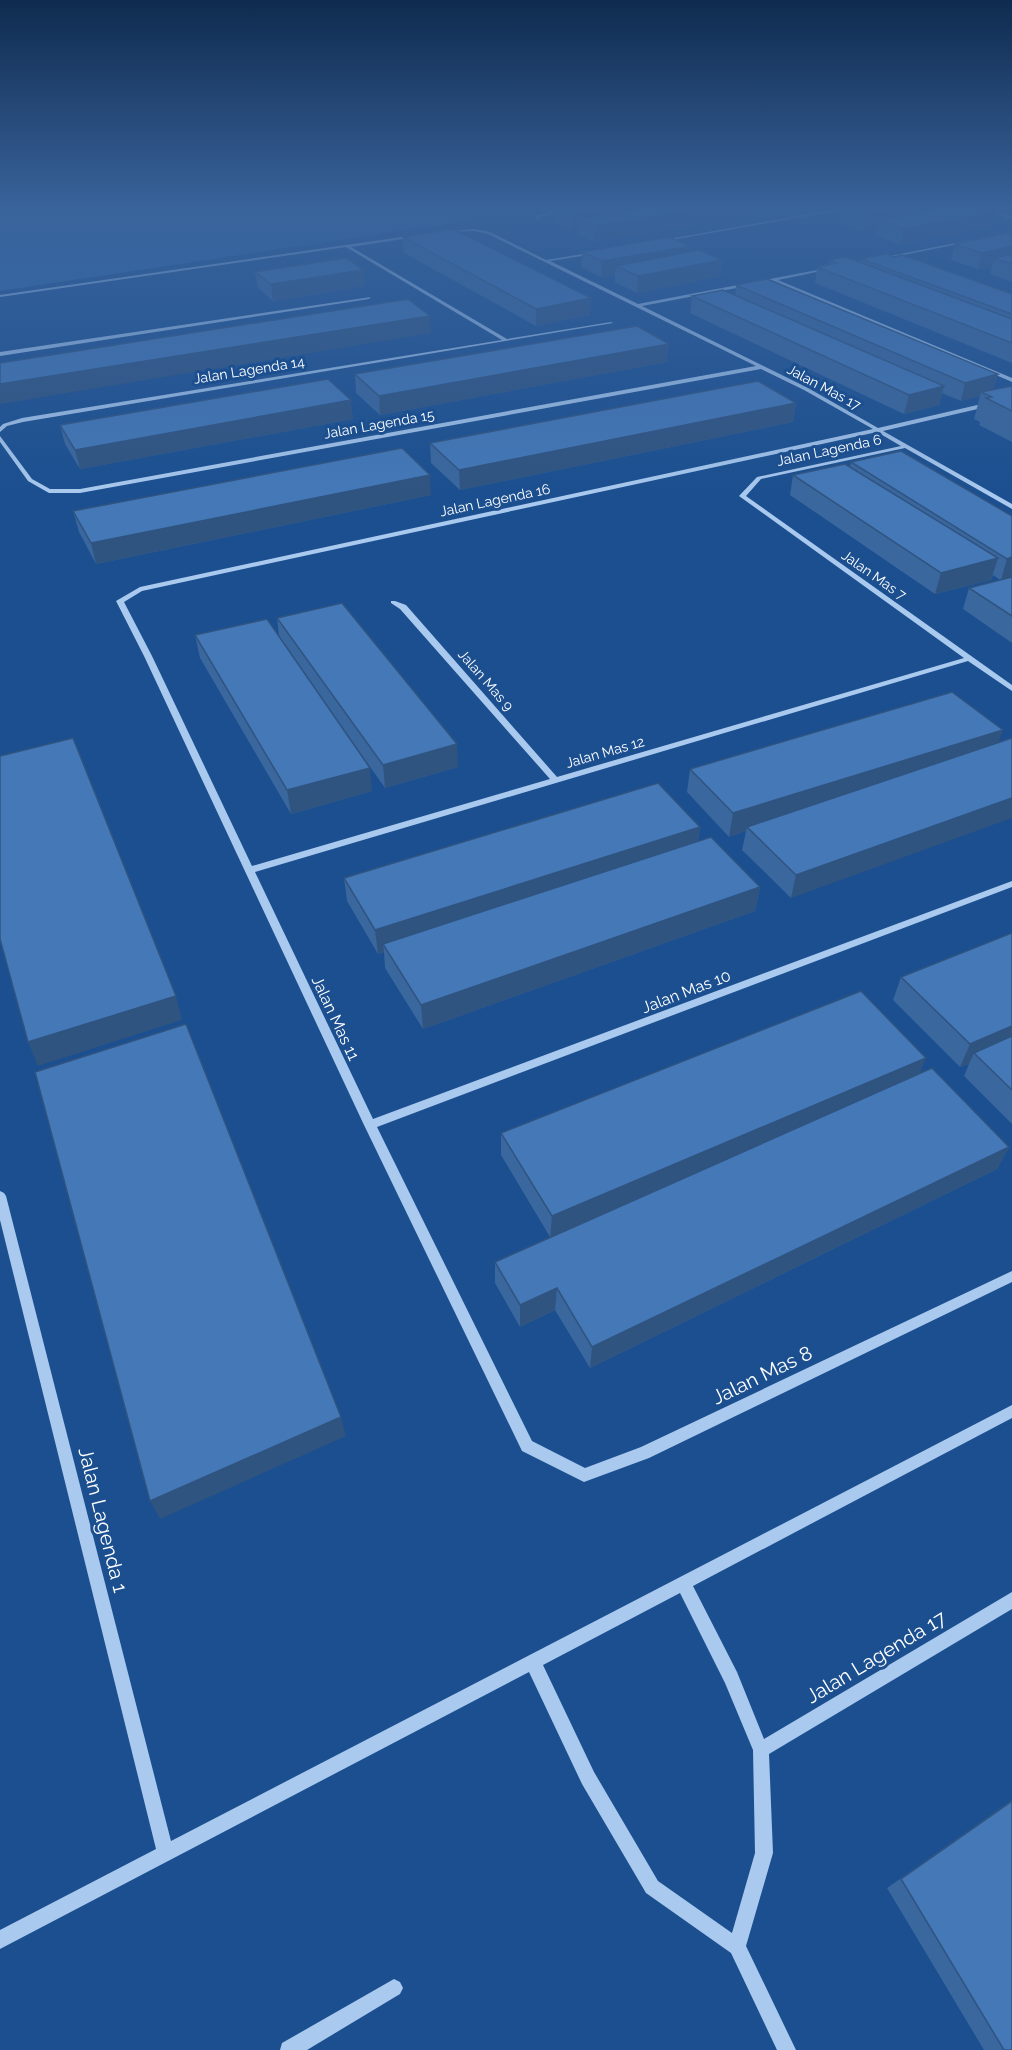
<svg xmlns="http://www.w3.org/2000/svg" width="1012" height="2050" viewBox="0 0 1012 2050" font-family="Raleway,sans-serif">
	<rect width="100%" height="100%" fill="#1b4f8f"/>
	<path fill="#2e69ad" d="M 0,207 L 448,207 L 473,220 L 0,291 Z"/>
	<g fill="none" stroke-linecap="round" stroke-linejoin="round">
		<g fill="#a9c9ee" fill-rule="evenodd">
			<path d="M 580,207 L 589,207 L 539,217 L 540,219 L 538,220 L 535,216 Z"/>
			<path d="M 848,207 L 857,207 L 660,242 L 658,241 Z"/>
			<path d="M 978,207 L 984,207 L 1012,217 L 1012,219 Z"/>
			<path d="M 474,229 L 490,232 L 546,260 L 595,252 L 594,254 L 550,261 L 638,304 L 833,267 L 831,269 L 778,280 L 1012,378 L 1012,382 L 1010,381 L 773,281 L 642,306 L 808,388 L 878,428 L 1012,397 L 1012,401 L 883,431 L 1012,504 L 1012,509 L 905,448 L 761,479 L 746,496 L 1012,685 L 1012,691 L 968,661 L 255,872 L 373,1119 L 1012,881 L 1012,887 L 377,1127 L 532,1441 L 585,1468 L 641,1447 L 1012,1271 L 1012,1282 L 649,1458 L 584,1482 L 522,1451 L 364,1125 L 144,656 L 116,601 L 140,587 L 873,429 L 804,390 L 761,369 L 80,493 L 49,493 L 28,481 L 0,442 L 0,436 L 32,479 L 50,489 L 80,489 L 756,366 L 488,234 L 474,231 L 444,232 ZM 877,432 L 901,446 L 757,477 L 739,496 L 964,658 L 557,777 L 406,605 L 395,601 L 391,601 L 391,603 L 400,609 L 550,779 L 252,866 L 152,656 L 124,602 L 142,591 Z"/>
			<path d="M 415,235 L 416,237 L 351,247 L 507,339 L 611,322 L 613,323 L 23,422 L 7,426 L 0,432 L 0,427 L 3,424 L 22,418 L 502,340 L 346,247 L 0,297 L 0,295 Z"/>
			<path d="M 970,240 L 969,242 L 878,260 L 876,259 Z"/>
			<path d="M 371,297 L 369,299 L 0,356 L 0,352 Z"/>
			<path d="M 0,1191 L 4,1193 L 6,1196 L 171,1841 L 1012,1405 L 1012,1418 L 693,1586 L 737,1672 L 764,1739 L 1012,1592 L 1012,1609 L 769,1754 L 773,1853 L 746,1946 L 796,2050 L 777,2050 L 731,1953 L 646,1893 L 582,1784 L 529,1672 L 0,1949 L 0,1930 L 156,1849 L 0,1220 ZM 680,1593 L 725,1683 L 753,1750 L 755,1853 L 732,1933 L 658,1881 L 594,1772 L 543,1665 Z"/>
			<path d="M 394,1979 L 400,1982 L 403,1988 L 400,1994 L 307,2050 L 280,2050 L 282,2043 Z"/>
		</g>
	</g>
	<g fill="#3a679d">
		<path d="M 756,207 L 807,207 L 771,213 Z"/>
		<path d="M 843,207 L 997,211 L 993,226 L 900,244 L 875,236 L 877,228 L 863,231 L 840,222 Z"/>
		<path d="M 555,208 L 753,215 L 594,242 L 579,235 L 579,229 L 571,230 L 555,223 Z"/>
		<path d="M 1012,232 L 1012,282 L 990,274 L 992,266 L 978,269 L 951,260 L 955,244 Z"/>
		<path d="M 403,237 L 591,298 L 590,315 L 536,326 L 404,253 Z"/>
		<path d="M 690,246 L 689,252 L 722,260 L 720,276 L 637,293 L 615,282 L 615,275 L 601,277 L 581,267 L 582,252 Z"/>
		<path d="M 861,259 L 1012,294 L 1012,363 L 815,283 L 817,267 L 829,264 L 829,260 L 860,262 Z"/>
		<path d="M 255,272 L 365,286 L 273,301 L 258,288 Z"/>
		<path d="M 736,285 L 994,390 L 1012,386 L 1012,442 L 979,425 L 980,422 L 974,419 L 980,396 L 961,401 L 942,393 L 939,405 L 904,414 L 690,313 L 692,296 L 735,295 Z"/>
		<path d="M 667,362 L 380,415 L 356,393 L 355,374 Z"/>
		<path d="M 796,403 L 793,422 L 460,490 L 431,463 L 430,443 Z"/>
		<path d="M 353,419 L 80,469 L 65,444 L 60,425 Z"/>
		<path d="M 851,462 L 1012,516 L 1012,643 L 963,609 L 969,588 L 1000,580 L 993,575 L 991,580 L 935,594 L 790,495 L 793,475 L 850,466 Z"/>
		<path d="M 431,495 L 96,564 L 79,532 L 73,511 Z"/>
		<path d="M 277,618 L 458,767 L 385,788 L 337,720 L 372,791 L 291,814 L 200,658 L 195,635 L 279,636 Z"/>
		<path d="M 952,692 L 791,898 L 742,850 L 746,831 L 729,837 L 687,792 L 690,769 Z"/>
		<path d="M 700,827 L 698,841 L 760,887 L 755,911 L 423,1029 L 385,968 L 384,952 L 378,954 L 347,901 L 344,878 Z"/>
		<path d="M 1012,933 L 1012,1124 L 964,1076 L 969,1064 L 960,1067 L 893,1000 L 901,977 Z"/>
		<path d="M 920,1074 L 1009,1147 L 997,1169 L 590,1368 L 555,1310 L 520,1327 L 495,1283 L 495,1262 L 550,1237 L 501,1155 L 501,1133 Z"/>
		<path d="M 1012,1800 L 1012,2050 L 984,2050 L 887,1888 Z"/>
	</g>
	<g fill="#305480">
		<path d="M 623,207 L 754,207 L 753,215 L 594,242 L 595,226 L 580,220 L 579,229 L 571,230 L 571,215 Z"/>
		<path d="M 772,207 L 807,207 L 771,213 Z"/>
		<path d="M 912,207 L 956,207 L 878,220 L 877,228 L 863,231 L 866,215 Z"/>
		<path d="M 997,211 L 993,226 L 900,244 L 903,229 Z"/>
		<path d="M 690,246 L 688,262 L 616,266 L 615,275 L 601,277 L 602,261 Z"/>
		<path d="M 1012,246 L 1012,261 L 994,258 L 992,266 L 978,269 L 982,253 Z"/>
		<path d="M 722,260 L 720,276 L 637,293 L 638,276 Z"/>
		<path d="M 363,270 L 365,286 L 273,301 L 271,284 Z"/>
		<path d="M 591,298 L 590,315 L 536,326 L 536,309 Z"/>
		<path d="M 430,316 L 431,333 L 0,404 L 0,384 Z"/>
		<path d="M 669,344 L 667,362 L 380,415 L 379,396 Z"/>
		<path d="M 998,374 L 993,393 L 981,392 L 980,396 L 961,401 L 965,383 Z"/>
		<path d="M 944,386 L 939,405 L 904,414 L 909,395 Z"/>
		<path d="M 351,400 L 353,419 L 80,469 L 75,450 Z"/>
		<path d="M 796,403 L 793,422 L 460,490 L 459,470 Z"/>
		<path d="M 430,475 L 431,495 L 96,564 L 91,543 Z"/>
		<path d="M 1012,557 L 1012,577 L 1001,580 L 1007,559 Z"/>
		<path d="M 998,558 L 991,580 L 935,594 L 941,573 Z"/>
		<path d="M 1003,730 L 995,753 L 747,827 L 746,831 L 729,837 L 733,813 Z"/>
		<path d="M 457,744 L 458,767 L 385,788 L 383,765 Z"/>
		<path d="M 370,768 L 372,791 L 291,814 L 287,790 Z"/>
		<path d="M 1012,798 L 1012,818 L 791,898 L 796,875 Z"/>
		<path d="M 700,827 L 696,850 L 383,944 L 384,952 L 378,954 L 375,930 Z"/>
		<path d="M 760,887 L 755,911 L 423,1029 L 421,1005 Z"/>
		<path d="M 176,996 L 182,1020 L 38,1066 L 28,1042 Z"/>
		<path d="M 1012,1026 L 1012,1045 L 974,1053 L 969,1064 L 960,1067 L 970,1044 Z"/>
		<path d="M 926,1058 L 917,1081 L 550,1238 L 552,1216 Z"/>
		<path d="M 1009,1147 L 997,1169 L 590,1368 L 592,1347 Z"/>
		<path d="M 557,1288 L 555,1310 L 520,1327 L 520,1305 Z"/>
		<path d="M 341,1417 L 346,1436 L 160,1519 L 150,1501 Z"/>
	</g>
	<g fill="#4478b7" stroke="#305480" stroke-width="1.5">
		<path d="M 559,207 L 623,207 L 571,215 L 555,208 Z"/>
		<path d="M 656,207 L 711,207 L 595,226 L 580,220 Z"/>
		<path d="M 843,207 L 912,207 L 866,215 Z"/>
		<path d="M 949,207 L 985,207 L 997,211 L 903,229 L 878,220 Z"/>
		<path d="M 453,229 L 591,298 L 536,309 L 403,237 Z"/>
		<path d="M 1012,232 L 1012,246 L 982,253 L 955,244 Z"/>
		<path d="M 669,237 L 690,246 L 602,261 L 582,252 Z"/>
		<path d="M 699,250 L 722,260 L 638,276 L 616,266 Z"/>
		<path d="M 886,254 L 894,257 L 902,255 L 1012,294 L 1012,314 L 861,259 Z"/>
		<path d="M 1012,254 L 1012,264 L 994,258 Z"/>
		<path d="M 846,257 L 1012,319 L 1012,343 L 817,267 L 837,263 L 829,260 Z"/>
		<path d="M 346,258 L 363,270 L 271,284 L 255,272 Z"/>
		<path d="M 767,279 L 998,374 L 965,383 L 736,285 Z"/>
		<path d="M 723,290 L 944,386 L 909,395 L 692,296 Z"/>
		<path d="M 408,299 L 430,316 L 0,384 L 0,363 Z"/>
		<path d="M 637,326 L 669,344 L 379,396 L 355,374 Z"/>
		<path d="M 328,379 L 351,400 L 75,450 L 60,425 Z"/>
		<path d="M 758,381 L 796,403 L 459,470 L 430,443 Z"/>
		<path d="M 1012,386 L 1012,411 L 986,398 L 992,397 L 981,392 Z"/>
		<path d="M 402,448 L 430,475 L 91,543 L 73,511 Z"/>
		<path d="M 901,451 L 1012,516 L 1012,557 L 1007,559 L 851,462 Z"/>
		<path d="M 845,464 L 998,558 L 941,573 L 793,475 Z"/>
		<path d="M 1012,577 L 1012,616 L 969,588 Z"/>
		<path d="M 342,603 L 457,744 L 383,765 L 277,618 Z"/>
		<path d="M 267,619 L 370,768 L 287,790 L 195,635 Z"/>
		<path d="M 952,692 L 1003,730 L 733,813 L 690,769 Z"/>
		<path d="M 73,738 L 176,996 L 28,1042 L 0,939 L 0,756 Z"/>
		<path d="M 1012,738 L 1012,798 L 796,875 L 747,827 Z"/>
		<path d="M 658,783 L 700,827 L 375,930 L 344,878 Z"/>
		<path d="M 711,837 L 760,887 L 421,1005 L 383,944 Z"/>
		<path d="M 1012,933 L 1012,1026 L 970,1044 L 901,977 Z"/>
		<path d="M 861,991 L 926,1058 L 552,1216 L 501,1133 Z"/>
		<path d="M 186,1024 L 341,1417 L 150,1501 L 35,1072 Z"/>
		<path d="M 1012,1036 L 1012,1090 L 974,1053 Z"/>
		<path d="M 932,1068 L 1009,1147 L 592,1347 L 557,1288 L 520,1305 L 495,1262 Z"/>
		<path d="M 1012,1801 L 1012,2050 L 1004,2050 L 901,1879 Z"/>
	</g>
	<linearGradient id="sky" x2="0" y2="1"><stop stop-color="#0f2b4f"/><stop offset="0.42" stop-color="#39639b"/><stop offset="1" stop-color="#39639b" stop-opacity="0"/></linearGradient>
	<rect width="1012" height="494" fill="url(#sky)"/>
	<g text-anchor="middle" stroke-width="6" stroke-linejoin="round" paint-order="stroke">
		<g font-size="14" fill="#fff" stroke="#1b4f8f">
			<text transform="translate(249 370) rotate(-9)" y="5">Jalan Lagenda 14</text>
			<text transform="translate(824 387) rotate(28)" y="5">Jalan Mas 17</text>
			<text transform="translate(379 424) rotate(-10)" y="5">Jalan Lagenda 15</text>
			<text transform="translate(829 450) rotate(-12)" y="5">Jalan Lagenda 6</text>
			<text transform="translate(495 500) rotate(-12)" y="5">Jalan Lagenda 16</text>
			<text transform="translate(874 575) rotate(35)" y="5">Jalan Mas 7</text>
			<text transform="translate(486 680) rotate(49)" y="5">Jalan Mas 9</text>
			<text transform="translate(605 752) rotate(-16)" y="5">Jalan Mas 12</text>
		</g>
		<g font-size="16" fill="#fff" stroke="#1b4f8f">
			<text transform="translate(686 991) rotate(-21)" y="6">Jalan Mas 10</text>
			<text transform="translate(336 1018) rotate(65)" y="6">Jalan Mas 11</text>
		</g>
		<g font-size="20" fill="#fff" stroke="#1b4f8f">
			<text transform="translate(762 1375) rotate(-26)" y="7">Jalan Mas 8</text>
			<text transform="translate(103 1520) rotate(76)" y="7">Jalan Lagenda 1</text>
			<text transform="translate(876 1657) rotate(-31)" y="7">Jalan Lagenda 17</text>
		</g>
	</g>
</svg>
